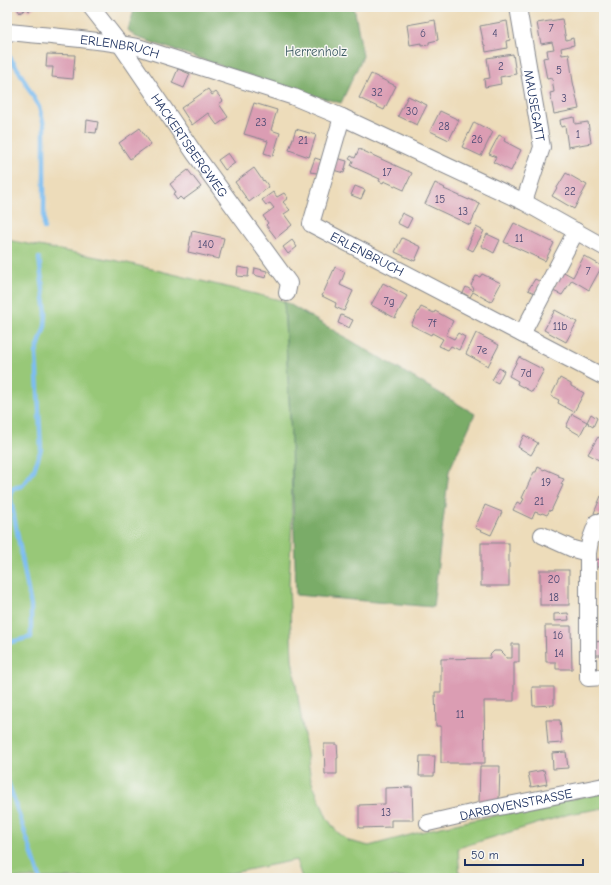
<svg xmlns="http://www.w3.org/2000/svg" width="611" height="885" viewBox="0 0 611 885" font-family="'Comic Neue',sans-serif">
	<rect width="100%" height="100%" fill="#f6f6f2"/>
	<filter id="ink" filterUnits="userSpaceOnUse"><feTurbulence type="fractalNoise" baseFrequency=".025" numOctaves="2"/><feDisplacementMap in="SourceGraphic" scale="8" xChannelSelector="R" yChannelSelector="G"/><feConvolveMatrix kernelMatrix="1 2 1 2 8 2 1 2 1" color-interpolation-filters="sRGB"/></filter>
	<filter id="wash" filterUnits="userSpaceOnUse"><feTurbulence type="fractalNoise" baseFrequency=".012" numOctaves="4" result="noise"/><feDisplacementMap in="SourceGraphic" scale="16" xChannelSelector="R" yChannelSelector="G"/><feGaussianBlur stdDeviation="0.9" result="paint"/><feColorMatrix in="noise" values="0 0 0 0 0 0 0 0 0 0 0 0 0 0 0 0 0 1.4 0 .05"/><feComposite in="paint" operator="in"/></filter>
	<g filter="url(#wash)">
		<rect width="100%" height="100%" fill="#eddcba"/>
		<path fill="#98c878" stroke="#5a7c6b" d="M 7,240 L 123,262 L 284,301 L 291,437 L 292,518 L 289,584 L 292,659 L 311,780 L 327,818 L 336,831 L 349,841 L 369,846 L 432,829 L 604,792 L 604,808 L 569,814 L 458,848 L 460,878 L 302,878 L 296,860 L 208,878 L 7,878 Z"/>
		<g fill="#7aac68" stroke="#4a6e63">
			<path d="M 135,7 L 354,7 L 363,56 L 341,103 L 296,91 L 136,37 L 128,30 Z"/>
			<path d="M 284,301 L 475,414 L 449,471 L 433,607 L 296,595 L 291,437 Z"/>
		</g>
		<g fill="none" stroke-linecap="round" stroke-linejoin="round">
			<g stroke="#7bbdf1" stroke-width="4.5">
				<path d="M 7,53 L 19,71 L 39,107 L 44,125 L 44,228"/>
				<path d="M 7,643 L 31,637 L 31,606 L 10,495 L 13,488 L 22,486 L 34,470 L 41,449 L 36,353 L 45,326 L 46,313 L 39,258"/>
				<path d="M 7,779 L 40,878"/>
			</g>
		</g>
		<g id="blocks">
			<g fill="#db9db3">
				<path d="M 16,7 L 35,7 L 29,11 L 27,8 L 20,13 Z"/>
				<path d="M 562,19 L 566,40 L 573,38 L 574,45 L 561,48 L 562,55 L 569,54 L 573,82 L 579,109 L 554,114 L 550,93 L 554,92 L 552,78 L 547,79 L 543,58 L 548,57 L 547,50 L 554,49 L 552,42 L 541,44 L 537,23 Z"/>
				<path d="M 435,20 L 438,40 L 429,42 L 429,45 L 421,46 L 421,43 L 410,45 L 407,25 Z"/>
				<path d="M 507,21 L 510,40 L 506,41 L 507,48 L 486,52 L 485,45 L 484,45 L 480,26 Z"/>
				<path d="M 47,54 L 75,55 L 73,79 L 52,77 L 53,67 L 46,67 Z"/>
				<path d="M 513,54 L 516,74 L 500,77 L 501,84 L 485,87 L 484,79 L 490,78 L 487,58 Z"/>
				<path d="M 178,69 L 190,74 L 184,88 L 172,83 Z"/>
				<path d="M 371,74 L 396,86 L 384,110 L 359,98 Z"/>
				<path d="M 208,89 L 212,95 L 216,92 L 223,101 L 219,104 L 228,117 L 217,125 L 208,113 L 192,125 L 181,108 Z"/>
				<path d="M 408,96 L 427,105 L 417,125 L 398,116 Z"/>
				<path d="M 254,103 L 277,110 L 271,130 L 280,133 L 273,156 L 264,153 L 268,141 L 244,134 Z"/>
				<path d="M 440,111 L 459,120 L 449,140 L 430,131 Z"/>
				<path d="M 574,117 L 575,124 L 588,122 L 591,143 L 568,147 L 565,126 L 561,127 L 560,120 Z"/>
				<path d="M 87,120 L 98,122 L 96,133 L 86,132 Z"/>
				<path d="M 474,122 L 493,132 L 481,156 L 462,147 Z"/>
				<path d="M 140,128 L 151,144 L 130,159 L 119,143 Z"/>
				<path d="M 296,129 L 316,135 L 309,157 L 289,150 Z"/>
				<path d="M 499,135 L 505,138 L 504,141 L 521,150 L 511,171 L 493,162 L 496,157 L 489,154 Z"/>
				<path d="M 359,149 L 412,173 L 404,190 L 384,181 L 383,183 L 379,181 L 380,179 L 351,166 L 353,161 L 349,159 L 351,156 L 355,158 Z"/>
				<path d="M 228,153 L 235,163 L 225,170 L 218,160 Z"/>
				<path d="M 315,158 L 321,160 L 317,173 L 310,172 Z"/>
				<path d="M 336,158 L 347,161 L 344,173 L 333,170 Z"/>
				<path d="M 254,168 L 263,181 L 264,180 L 269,187 L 249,202 L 235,182 Z"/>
				<path d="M 188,170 L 201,187 L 183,200 L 180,197 L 177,200 L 173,194 L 176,192 L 170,184 Z"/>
				<path d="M 566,173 L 587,185 L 574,209 L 552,196 Z"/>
				<path d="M 435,183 L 445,188 L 444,189 L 469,200 L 469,199 L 480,204 L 470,225 L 425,204 Z"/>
				<path d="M 355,186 L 365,190 L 361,199 L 351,195 Z"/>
				<path d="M 273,192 L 277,197 L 284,193 L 288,198 L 283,202 L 290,210 L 284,214 L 292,225 L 276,238 L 266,225 L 268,223 L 263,216 L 274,208 L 270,203 L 266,205 L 262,200 Z"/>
				<path d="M 602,195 L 604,195 L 604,221 L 603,221 Z"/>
				<path d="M 402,213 L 412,218 L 407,228 L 397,223 Z"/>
				<path d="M 514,223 L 554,243 L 545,261 L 504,242 Z"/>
				<path d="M 476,227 L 484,231 L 473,251 L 467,248 L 471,239 L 470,239 Z"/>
				<path d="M 192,231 L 224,238 L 219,259 L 188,252 Z"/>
				<path d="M 487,234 L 500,240 L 494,253 L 481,246 Z"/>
				<path d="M 402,238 L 421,247 L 415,261 L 395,252 Z"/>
				<path d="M 292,240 L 297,247 L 288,254 L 283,247 Z"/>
				<path d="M 584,256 L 602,266 L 589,290 L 572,280 L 562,295 L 553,291 L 562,271 L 573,277 Z"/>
				<path d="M 238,267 L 249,269 L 248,277 L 237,276 Z"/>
				<path d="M 335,267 L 345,272 L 340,285 L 353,291 L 344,311 L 335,307 L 336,303 L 322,296 Z"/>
				<path d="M 255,268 L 267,271 L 266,278 L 254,275 Z"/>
				<path d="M 482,274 L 501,283 L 491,302 L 473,292 L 470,297 L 463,293 L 466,287 L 473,291 L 474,289 L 471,285 L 476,276 L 480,277 Z"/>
				<path d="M 535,279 L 541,282 L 535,293 L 528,290 Z"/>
				<path d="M 383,283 L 407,296 L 395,318 L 371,305 Z"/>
				<path d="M 421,307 L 434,313 L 435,311 L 453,321 L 446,335 L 454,339 L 458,333 L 465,337 L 459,350 L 451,346 L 448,350 L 439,346 L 443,339 L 432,333 L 431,335 L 411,325 Z"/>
				<path d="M 555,310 L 577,322 L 566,342 L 544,330 Z"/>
				<path d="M 341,315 L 353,320 L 349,328 L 338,323 Z"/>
				<path d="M 476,333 L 499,345 L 488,366 L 466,354 Z"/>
				<path d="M 519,357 L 544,370 L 532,392 L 517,384 L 518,381 L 509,376 Z"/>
				<path d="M 499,368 L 504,371 L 498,383 L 492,380 Z"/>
				<path d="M 560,378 L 571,384 L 571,386 L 584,393 L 574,412 L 558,403 L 559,400 L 551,396 Z"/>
				<path d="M 572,414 L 587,422 L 591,414 L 597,418 L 593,427 L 588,424 L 589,423 L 587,422 L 580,435 L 566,427 Z"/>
				<path d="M 524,435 L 538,443 L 531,455 L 518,447 Z"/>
				<path d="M 598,437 L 604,440 L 604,463 L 588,454 Z"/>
				<path d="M 538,467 L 544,470 L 545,469 L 559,475 L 558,477 L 564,479 L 561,484 L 563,485 L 551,511 L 550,510 L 547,515 L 542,513 L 541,514 L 535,512 L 532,519 L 513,510 L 517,502 L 521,504 L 524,499 L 522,498 L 534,472 L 536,472 Z"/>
				<path d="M 601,496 L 604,497 L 604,517 L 594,513 Z"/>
				<path d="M 485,505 L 502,512 L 491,535 L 475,528 Z"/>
				<rect x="481" y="543" width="28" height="43"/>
				<path d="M 595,559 L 604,560 L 604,567 L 595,567 Z"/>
				<rect x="540" y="570" width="29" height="35"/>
				<path d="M 568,613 L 569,620 L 554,621 L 554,614 Z"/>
				<path d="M 545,626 L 571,626 L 572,669 L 556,669 L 556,662 L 546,662 Z"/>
				<path d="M 602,632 L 604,632 L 604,662 L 602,662 L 602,655 L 596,655 L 595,642 L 602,641 Z"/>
				<path d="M 512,644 L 519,644 L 519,662 L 514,662 L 514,701 L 484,701 L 485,763 L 441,763 L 441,726 L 436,726 L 435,692 L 441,692 L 441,659 L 490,658 L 490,655 L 494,651 L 501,651 L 505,655 L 506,658 L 512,658 Z"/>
				<path d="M 532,687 L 554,687 L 554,705 L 533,706 Z"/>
				<path d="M 546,720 L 560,720 L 562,743 L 548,744 Z"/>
				<path d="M 324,744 L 337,744 L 338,758 L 337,758 L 337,774 L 325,774 Z"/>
				<path d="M 566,752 L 568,768 L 553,769 L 552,753 Z"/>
				<path d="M 420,756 L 435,756 L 434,776 L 419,776 Z"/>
				<path d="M 480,766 L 500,766 L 499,800 L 488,803 L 479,803 Z"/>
				<path d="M 544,770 L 547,784 L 531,787 L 528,773 Z"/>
				<path d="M 412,787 L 413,820 L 391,820 L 391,827 L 359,828 L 359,805 L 385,804 L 385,788 Z"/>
			</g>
		</g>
	</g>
	<g filter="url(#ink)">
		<use href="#blocks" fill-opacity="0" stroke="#84868c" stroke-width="1"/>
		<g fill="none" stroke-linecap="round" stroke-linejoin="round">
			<g stroke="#84868c" stroke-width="18">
				<g id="street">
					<path id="s1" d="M 91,7 L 120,44 L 195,154 L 289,283 L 287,293"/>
					<path id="s2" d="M 518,7 L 542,147 L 524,202"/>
					<path id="s3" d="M 7,32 C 51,36 95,39 138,47 L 294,97 L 342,117 L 524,202 L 604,247"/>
					<path id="s4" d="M 342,117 L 311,224 L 604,377"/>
					<path d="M 522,334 L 576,231"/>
					<path d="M 597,522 L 590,541 L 588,553 L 588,678 L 604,677"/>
					<path d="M 542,535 L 573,549 L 588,553"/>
					<path id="s5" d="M 428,823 L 484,810 L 604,786"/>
				</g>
			</g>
			<use href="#street" stroke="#fff" stroke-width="16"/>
		</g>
	</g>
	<g text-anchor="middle" stroke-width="3" stroke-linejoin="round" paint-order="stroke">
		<g font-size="11" fill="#4b4a73">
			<text x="551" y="32">7</text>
			<text x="423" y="37">6</text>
			<text x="495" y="37">4</text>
			<text x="501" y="70">2</text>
			<text x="559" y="74">5</text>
			<text x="377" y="96">32</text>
			<text x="564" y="102">3</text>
			<text x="412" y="115">30</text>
			<text x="261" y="126">23</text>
			<text x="444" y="130">28</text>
			<text x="578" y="138">1</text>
			<text x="477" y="143">26</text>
			<text x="303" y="144">21</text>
			<text x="387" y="176">17</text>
			<text x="570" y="195">22</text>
			<text x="440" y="203">15</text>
			<text x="463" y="215">13</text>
			<text x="519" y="242">11</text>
			<text x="206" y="248">140</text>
			<text x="588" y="275">7</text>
			<text x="389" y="305">7g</text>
			<text x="432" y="327">7f</text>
			<text x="560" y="330">11b</text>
			<text x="482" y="354">7e</text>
			<text x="526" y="377">7d</text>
			<text x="546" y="486">19</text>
			<text x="539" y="505">21</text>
			<text x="554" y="583">20</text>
			<text x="554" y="601">18</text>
			<text x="558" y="639">16</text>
			<text x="559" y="657">14</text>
			<text x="460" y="718">11</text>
			<text x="386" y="816">13</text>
		</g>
		<g font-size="13" fill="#1b2f5e" stroke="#f6f6f2">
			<text dy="5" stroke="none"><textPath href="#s3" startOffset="114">ERLENBRUCH</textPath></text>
			<text dy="5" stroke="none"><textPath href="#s2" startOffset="100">MAUSEGATT</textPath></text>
			<text dy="5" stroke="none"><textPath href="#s1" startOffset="170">HACKERTSBERGWEG</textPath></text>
			<text dy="5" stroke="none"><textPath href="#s4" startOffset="175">ERLENBRUCH</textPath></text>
			<text dy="5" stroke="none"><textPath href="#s5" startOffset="90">DARBOVENSTRASSE</textPath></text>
		</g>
		<g font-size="13" fill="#405d66" stroke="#f6f6f2">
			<text x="316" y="56">Herrenholz</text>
		</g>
	</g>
	<rect width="611" height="885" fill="none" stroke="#f6f6f2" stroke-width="24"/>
	<path d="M465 859v6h118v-6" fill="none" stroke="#1b2f5e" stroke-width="2"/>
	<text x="471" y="859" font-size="12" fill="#1b2f5e" stroke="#f6f6f2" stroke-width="3" paint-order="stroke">50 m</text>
</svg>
